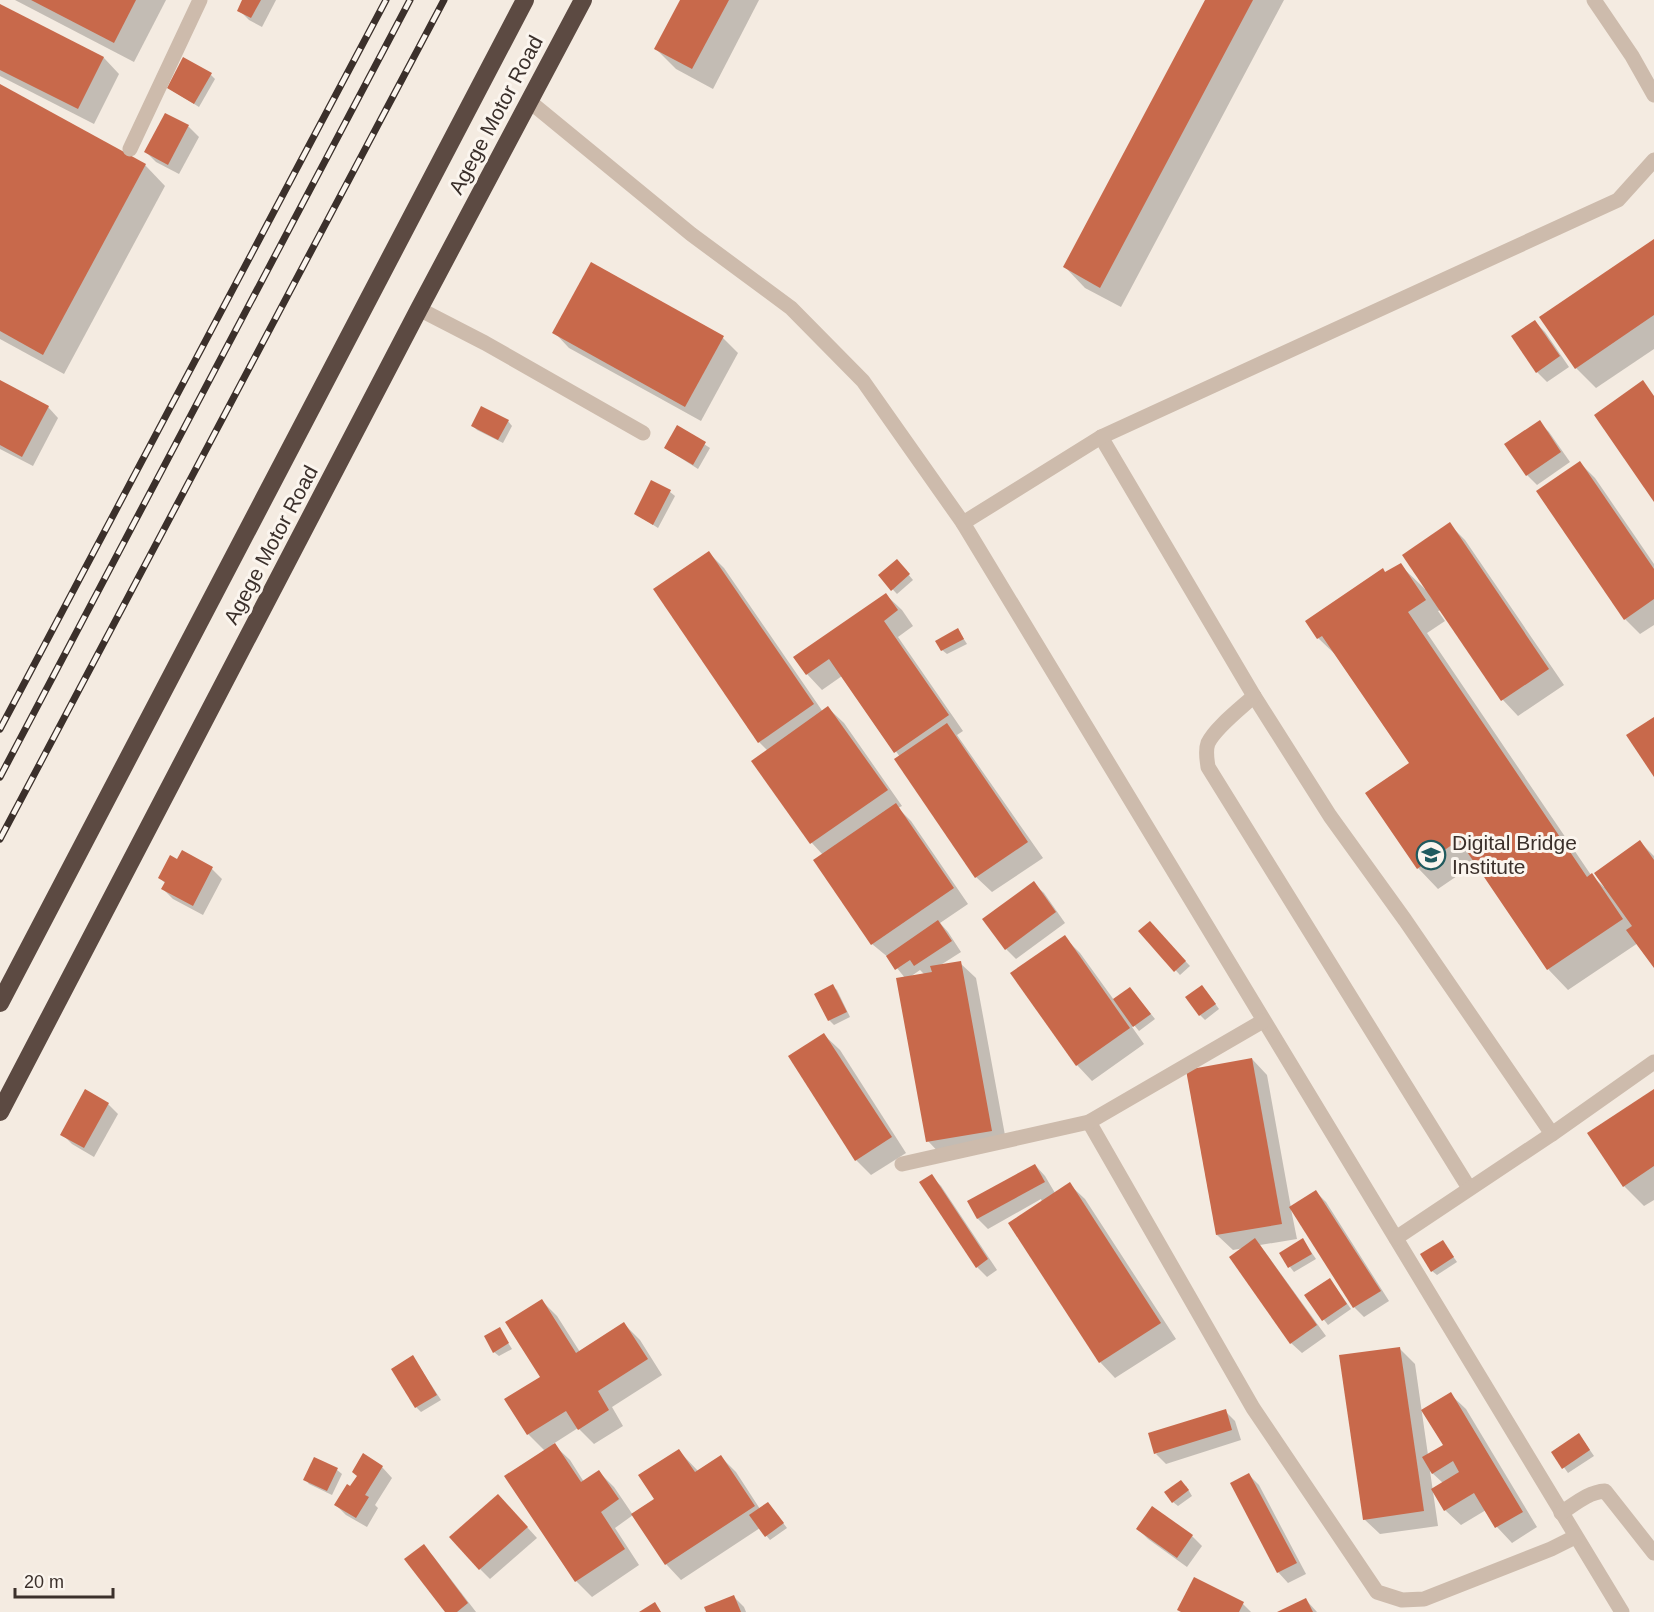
<svg xmlns="http://www.w3.org/2000/svg" width="1654" height="1612" viewBox="0 0 1654 1612" font-family="Helvetica,sans-serif">
	<rect width="100%" height="100%" fill="#f4ebe1"/>
	<g fill="#0003" fill-rule="evenodd">
		<path d="M 15,0 L 166,0 L 134,62 Z"/>
		<path d="M 244,0 L 276,0 L 262,27 L 249,20 L 239,10 Z"/>
		<path d="M 681,0 L 759,0 L 713,89 L 676,69 L 656,49 Z"/>
		<path d="M 1207,0 L 1284,0 L 1121,307 L 1085,288 L 1065,267 Z"/>
		<path d="M 0,5 L 104,58 L 119,74 L 94,124 L 0,76 Z"/>
		<path d="M 211,75 L 215,79 L 199,107 L 168,88 Z"/>
		<path d="M 0,86 L 145,165 L 165,186 L 64,374 L 0,339 Z"/>
		<path d="M 166,115 L 189,127 L 199,137 L 179,174 L 156,162 L 146,152 Z"/>
		<path d="M 1654,241 L 1654,349 L 1596,388 L 1576,368 Z"/>
		<path d="M 1535,322 L 1545,332 L 1569,367 L 1547,382 L 1537,372 Z"/>
		<path d="M 554,332 L 723,338 L 738,353 L 701,421 L 569,348 Z"/>
		<path d="M 0,382 L 48,407 L 58,418 L 33,466 L 0,449 Z"/>
		<path d="M 508,421 L 512,426 L 503,443 L 477,430 L 473,426 Z"/>
		<path d="M 1539,422 L 1549,432 L 1570,462 L 1537,485 L 1527,475 Z"/>
		<path d="M 678,427 L 710,448 L 698,469 L 665,448 Z"/>
		<path d="M 1580,463 L 1595,478 L 1654,564 L 1654,625 L 1640,634 L 1625,619 Z"/>
		<path d="M 652,482 L 670,492 L 675,496 L 658,528 L 636,514 Z"/>
		<path d="M 1449,524 L 1465,540 L 1564,685 L 1518,716 L 1503,700 L 1441,610 L 1438,611 L 1445,621 L 1427,633 L 1591,875 L 1604,887 L 1640,842 L 1654,856 L 1654,966 L 1638,943 L 1568,990 L 1548,969 L 1476,863 L 1438,889 L 1418,868 L 1367,793 L 1411,763 L 1339,658 L 1318,638 L 1386,574 L 1400,565 L 1425,589 L 1426,588 Z"/>
		<path d="M 709,553 L 724,568 L 823,712 L 828,708 L 844,723 L 902,806 L 898,808 L 911,821 L 968,904 L 940,923 L 948,932 L 961,952 L 939,966 L 960,963 L 976,978 L 1007,1146 L 943,1157 L 928,1141 L 905,978 L 889,958 L 872,944 L 823,855 L 812,843 L 753,761 L 768,751 L 759,742 ZM 920,970 L 925,975 L 910,977 Z"/>
		<path d="M 897,561 L 913,580 L 897,594 L 880,576 Z"/>
		<path d="M 886,595 L 902,610 L 913,626 L 898,637 L 963,731 L 957,735 L 1043,858 L 992,892 L 976,877 L 900,757 L 842,676 L 822,690 L 807,674 L 795,657 Z"/>
		<path d="M 958,630 L 967,644 L 947,654 L 942,650 Z"/>
		<path d="M 178,861 L 212,869 L 222,879 L 203,915 L 173,899 L 163,889 L 165,883 L 159,877 Z"/>
		<path d="M 1033,883 L 1044,893 L 1065,923 L 1016,959 L 1006,949 Z"/>
		<path d="M 1149,923 L 1190,966 L 1180,975 L 1140,931 Z"/>
		<path d="M 1064,937 L 1080,953 L 1114,1000 L 1130,988 L 1155,1019 L 1139,1031 L 1134,1025 L 1132,1027 L 1144,1044 L 1092,1081 L 1077,1065 Z"/>
		<path d="M 832,986 L 837,990 L 850,1017 L 834,1025 L 829,1020 Z"/>
		<path d="M 1206,991 L 1219,1009 L 1205,1020 L 1200,1015 Z"/>
		<path d="M 824,1035 L 840,1050 L 906,1153 L 871,1175 L 856,1160 Z"/>
		<path d="M 1252,1059 L 1267,1075 L 1291,1208 L 1316,1192 L 1326,1202 L 1389,1301 L 1364,1317 L 1354,1307 L 1291,1209 L 1297,1239 L 1260,1245 L 1326,1336 L 1302,1353 L 1291,1343 L 1244,1248 L 1233,1250 L 1217,1235 Z"/>
		<path d="M 1654,1091 L 1654,1200 L 1644,1206 L 1624,1186 Z"/>
		<path d="M 108,1104 L 118,1114 L 94,1157 L 72,1144 L 62,1134 Z"/>
		<path d="M 1035,1165 L 1045,1176 L 1055,1193 L 1069,1184 L 1085,1199 L 1176,1339 L 1115,1378 L 1100,1362 L 1041,1199 L 988,1229 L 978,1219 L 969,1202 Z"/>
		<path d="M 931,1176 L 941,1186 L 997,1270 L 987,1277 L 977,1267 Z"/>
		<path d="M 1303,1240 L 1316,1259 L 1294,1272 L 1290,1267 Z"/>
		<path d="M 1443,1242 L 1457,1262 L 1437,1275 L 1432,1271 Z"/>
		<path d="M 1334,1285 L 1351,1309 L 1328,1325 L 1306,1296 Z"/>
		<path d="M 542,1301 L 557,1316 L 580,1352 L 624,1324 L 640,1340 L 662,1375 L 612,1407 L 623,1426 L 594,1444 L 578,1428 L 553,1444 L 570,1460 L 584,1482 L 599,1472 L 614,1487 L 633,1515 L 656,1500 L 679,1451 L 698,1471 L 721,1457 L 736,1472 L 760,1509 L 768,1503 L 787,1528 L 770,1540 L 760,1528 L 681,1580 L 666,1564 L 633,1515 L 615,1528 L 639,1565 L 592,1597 L 576,1581 L 506,1476 L 545,1451 L 528,1434 L 506,1399 L 542,1377 Z"/>
		<path d="M 499,1329 L 512,1349 L 499,1356 L 494,1352 Z"/>
		<path d="M 1399,1348 L 1415,1364 L 1428,1455 L 1445,1445 L 1450,1394 L 1466,1409 L 1537,1527 L 1512,1543 L 1497,1527 L 1486,1510 L 1461,1525 L 1445,1510 L 1443,1483 L 1430,1471 L 1438,1526 L 1380,1534 L 1364,1519 Z"/>
		<path d="M 413,1357 L 441,1400 L 421,1412 L 416,1407 Z"/>
		<path d="M 1225,1411 L 1235,1421 L 1241,1440 L 1166,1464 L 1156,1454 Z"/>
		<path d="M 1583,1440 L 1594,1456 L 1568,1473 L 1553,1452 Z"/>
		<path d="M 382,1467 L 392,1478 L 375,1505 L 378,1508 L 367,1527 L 346,1515 L 336,1505 L 351,1489 Z"/>
		<path d="M 337,1470 L 342,1474 L 332,1495 L 309,1484 L 305,1479 Z"/>
		<path d="M 1249,1475 L 1259,1485 L 1306,1574 L 1288,1583 L 1278,1572 Z"/>
		<path d="M 1186,1486 L 1192,1496 L 1178,1506 L 1173,1502 Z"/>
		<path d="M 508,1506 L 537,1538 L 490,1579 L 480,1569 Z"/>
		<path d="M 1153,1508 L 1192,1536 L 1202,1546 L 1187,1567 L 1148,1539 L 1138,1529 Z"/>
		<path d="M 423,1546 L 433,1556 L 476,1612 L 447,1612 Z"/>
		<path d="M 734,1597 L 744,1607 L 746,1612 L 707,1612 Z"/>
		<path d="M 1306,1600 L 1317,1612 L 1280,1612 Z"/>
		<path d="M 1243,1604 L 1251,1612 L 1181,1612 Z"/>
	</g>
	<g fill="#c8694b">
		<path d="M 31,0 L 136,0 L 114,43 Z"/>
		<path d="M 242,0 L 261,0 L 251,18 L 237,11 Z"/>
		<path d="M 680,0 L 729,0 L 692,69 L 654,49 Z"/>
		<path d="M 1205,0 L 1253,0 L 1100,288 L 1063,267 Z"/>
		<path d="M 0,4 L 104,57 L 78,109 L 0,70 Z"/>
		<path d="M 183,57 L 212,73 L 194,104 L 167,88 Z"/>
		<path d="M 0,84 L 146,164 L 43,355 L 0,331 Z"/>
		<path d="M 165,113 L 189,125 L 168,165 L 144,152 Z"/>
		<path d="M 1654,239 L 1654,315 L 1575,369 L 1539,317 Z"/>
		<path d="M 591,262 L 724,336 L 685,407 L 552,333 Z"/>
		<path d="M 1535,320 L 1560,356 L 1536,373 L 1511,336 Z"/>
		<path d="M 0,380 L 49,406 L 22,457 L 0,445 Z"/>
		<path d="M 1643,380 L 1654,396 L 1654,502 L 1594,415 Z"/>
		<path d="M 481,406 L 509,420 L 498,440 L 471,426 Z"/>
		<path d="M 1540,420 L 1561,452 L 1526,476 L 1504,444 Z"/>
		<path d="M 677,425 L 706,442 L 693,465 L 664,448 Z"/>
		<path d="M 1580,461 L 1654,569 L 1654,599 L 1624,620 L 1536,491 Z"/>
		<path d="M 651,480 L 671,490 L 653,525 L 634,514 Z"/>
		<path d="M 1450,522 L 1549,669 L 1501,701 L 1402,555 Z"/>
		<path d="M 709,551 L 814,704 L 758,743 L 653,589 Z"/>
		<path d="M 897,559 L 910,574 L 891,591 L 878,575 Z"/>
		<path d="M 1401,563 L 1426,600 L 1408,612 L 1587,877 L 1592,873 L 1623,919 L 1547,970 L 1459,840 L 1417,869 L 1365,793 L 1409,763 L 1322,636 L 1317,639 L 1305,621 L 1383,568 L 1385,572 Z"/>
		<path d="M 886,593 L 898,610 L 884,621 L 949,715 L 894,753 L 829,659 L 806,675 L 793,657 Z"/>
		<path d="M 958,628 L 964,639 L 941,651 L 935,641 Z"/>
		<path d="M 828,706 L 888,790 L 810,844 L 751,761 Z"/>
		<path d="M 1654,717 L 1654,777 L 1626,735 Z"/>
		<path d="M 947,723 L 1028,842 L 975,878 L 894,759 Z"/>
		<path d="M 896,803 L 954,888 L 871,945 L 813,860 Z"/>
		<path d="M 1640,840 L 1654,860 L 1654,968 L 1626,930 L 1632,926 L 1594,873 Z"/>
		<path d="M 182,850 L 213,867 L 193,906 L 161,889 L 165,882 L 158,878 L 170,855 L 177,859 Z"/>
		<path d="M 1034,881 L 1056,912 L 1005,950 L 982,919 Z"/>
		<path d="M 938,920 L 952,941 L 914,966 L 910,960 L 895,970 L 886,956 Z"/>
		<path d="M 1150,921 L 1186,961 L 1174,972 L 1138,931 Z"/>
		<path d="M 1065,935 L 1130,1028 L 1076,1066 L 1010,973 Z"/>
		<path d="M 961,961 L 992,1131 L 926,1142 L 896,978 L 932,972 L 930,966 Z"/>
		<path d="M 833,984 L 847,1012 L 828,1021 L 814,994 Z"/>
		<path d="M 1202,985 L 1216,1004 L 1199,1016 L 1185,997 Z"/>
		<path d="M 1130,987 L 1151,1014 L 1133,1027 L 1113,999 Z"/>
		<path d="M 824,1033 L 892,1137 L 855,1161 L 788,1056 Z"/>
		<path d="M 1252,1058 L 1282,1224 L 1216,1235 L 1186,1070 Z"/>
		<path d="M 85,1089 L 109,1103 L 84,1148 L 60,1135 Z"/>
		<path d="M 1654,1089 L 1654,1166 L 1623,1187 L 1587,1133 Z"/>
		<path d="M 1035,1164 L 1045,1182 L 977,1219 L 967,1201 Z"/>
		<path d="M 932,1174 L 988,1259 L 976,1268 L 919,1182 Z"/>
		<path d="M 1070,1182 L 1161,1323 L 1099,1363 L 1008,1223 Z"/>
		<path d="M 1316,1190 L 1381,1291 L 1353,1308 L 1289,1207 Z"/>
		<path d="M 1255,1238 L 1317,1325 L 1290,1344 L 1229,1257 Z"/>
		<path d="M 1303,1238 L 1312,1254 L 1288,1268 L 1279,1253 Z"/>
		<path d="M 1443,1240 L 1454,1257 L 1431,1272 L 1420,1254 Z"/>
		<path d="M 1330,1278 L 1347,1304 L 1322,1321 L 1304,1295 Z"/>
		<path d="M 542,1299 L 576,1353 L 624,1322 L 648,1359 L 598,1391 L 609,1410 L 578,1430 L 566,1411 L 527,1435 L 504,1399 L 540,1377 L 505,1322 Z"/>
		<path d="M 500,1327 L 509,1343 L 493,1353 L 484,1336 Z"/>
		<path d="M 1400,1347 L 1424,1511 L 1363,1520 L 1339,1355 Z"/>
		<path d="M 413,1355 L 437,1395 L 415,1408 L 391,1369 Z"/>
		<path d="M 1451,1392 L 1523,1512 L 1495,1528 L 1474,1493 L 1444,1511 L 1431,1489 L 1459,1472 L 1453,1461 L 1432,1474 L 1422,1457 L 1443,1445 L 1421,1410 Z"/>
		<path d="M 1226,1409 L 1232,1430 L 1154,1454 L 1148,1433 Z"/>
		<path d="M 1579,1433 L 1590,1450 L 1562,1469 L 1551,1452 Z"/>
		<path d="M 555,1443 L 581,1482 L 599,1470 L 619,1499 L 601,1512 L 625,1549 L 575,1582 L 504,1476 Z"/>
		<path d="M 679,1449 L 695,1472 L 721,1455 L 755,1506 L 665,1565 L 631,1514 L 654,1499 L 638,1475 Z"/>
		<path d="M 363,1453 L 383,1466 L 365,1495 L 369,1497 L 356,1518 L 334,1505 L 347,1484 L 350,1486 L 357,1476 L 352,1472 Z"/>
		<path d="M 314,1457 L 338,1468 L 327,1491 L 303,1480 Z"/>
		<path d="M 1249,1473 L 1297,1563 L 1277,1573 L 1230,1483 Z"/>
		<path d="M 1181,1480 L 1189,1490 L 1172,1503 L 1164,1492 Z"/>
		<path d="M 498,1494 L 528,1527 L 479,1570 L 449,1537 Z"/>
		<path d="M 768,1502 L 784,1523 L 765,1537 L 749,1515 Z"/>
		<path d="M 1152,1506 L 1193,1535 L 1177,1558 L 1136,1529 Z"/>
		<path d="M 424,1544 L 468,1603 L 457,1612 L 445,1612 L 404,1559 Z"/>
		<path d="M 1194,1577 L 1244,1602 L 1239,1612 L 1181,1612 L 1177,1610 Z"/>
		<path d="M 734,1595 L 741,1612 L 706,1612 L 704,1607 Z"/>
		<path d="M 1306,1598 L 1313,1612 L 1277,1612 Z"/>
		<path d="M 655,1602 L 661,1612 L 639,1612 Z"/>
	</g>
	<g fill="none" stroke-linecap="round" stroke-linejoin="round">
		<g stroke="#cdbbac" stroke-width="15">
			<path d="M 1594,0 L 1632,56 L 1654,95"/>
			<path d="M 529,101 L 691,234 L 791,308 L 863,381 L 963,523 L 1622,1612"/>
			<path d="M 130,149 L 200,0"/>
			<path d="M 419,309 L 485,343 L 643,433"/>
			<path d="M 1101,437 L 1254,696 L 1330,816 L 1405,920 L 1552,1134"/>
			<path d="M 963,523 L 1101,437 L 1618,200 L 1654,160"/>
			<path d="M 1254,696 C 1241,708 1215,728 1208,743 C 1205,751 1207,759 1208,767 L 1469,1188"/>
			<path d="M 1089,1122 L 1253,1408 L 1377,1592 L 1402,1600 L 1424,1599 L 1551,1549 L 1575,1537"/>
			<path d="M 902,1164 L 1089,1122 L 1263,1021"/>
			<path d="M 1396,1238 L 1552,1134 L 1654,1062"/>
			<path d="M 1561,1513 C 1575,1504 1588,1492 1605,1491 L 1654,1553"/>
		</g>
		<g stroke="#5c4a42" stroke-width="18">
			<path d="M 0,1003 L 525,0"/>
			<path d="M 0,1112 L 419,309 L 583,0"/>
		</g>
		<g stroke="#3b302b" stroke-width="7">
			<g id="rail">
				<path d="M 0,729 L 386,0"/>
				<path d="M 0,777 L 410,0"/>
				<path d="M 0,839 L 444,0"/>
			</g>
		</g>
		<use href="#rail" stroke="#fbf5ee" stroke-width="4.5" stroke-dasharray="14" stroke-linecap="butt"/>
	</g>
	<defs>
		<g id="university-ring" transform="scale(1.5)"><circle r="9.5" fill="#fbf5ee" stroke="#1f5a5e" stroke-width="1.5"/><path d="M0-5L7-2L0 1L-7-2ZM-4 1L0 2.5L4 1V4Q0 6-4 4Z" fill="#1f5a5e"/></g>
	</defs>
	<g fill-rule="evenodd">
		<use href="#university-ring" x="1431" y="855"/>
	</g>
	<g text-anchor="middle" stroke-width="6" stroke-linejoin="round" paint-order="stroke">
		<g font-size="21" fill="#3b302b" stroke="#fbf5ee">
			<text transform="translate(496 115) rotate(-62)" y="7">Agege Motor Road</text>
			<text transform="translate(271 545) rotate(-62)" y="7">Agege Motor Road</text>
		</g>
		<g font-size="21" fill="#3b302b" stroke="#fbf5ee" text-anchor="start">
			<text x="1452" y="850">Digital Bridge<tspan x="1452" dy="24">Institute</tspan></text>
		</g>
	</g>
	<path d="M15 1588v9h98v-9" fill="none" stroke="#3b302b" stroke-width="3"/>
	<text x="24" y="1588" font-size="18" fill="#3b302b" stroke="#fbf5ee" stroke-width="4.5" paint-order="stroke">20 m</text>
</svg>
